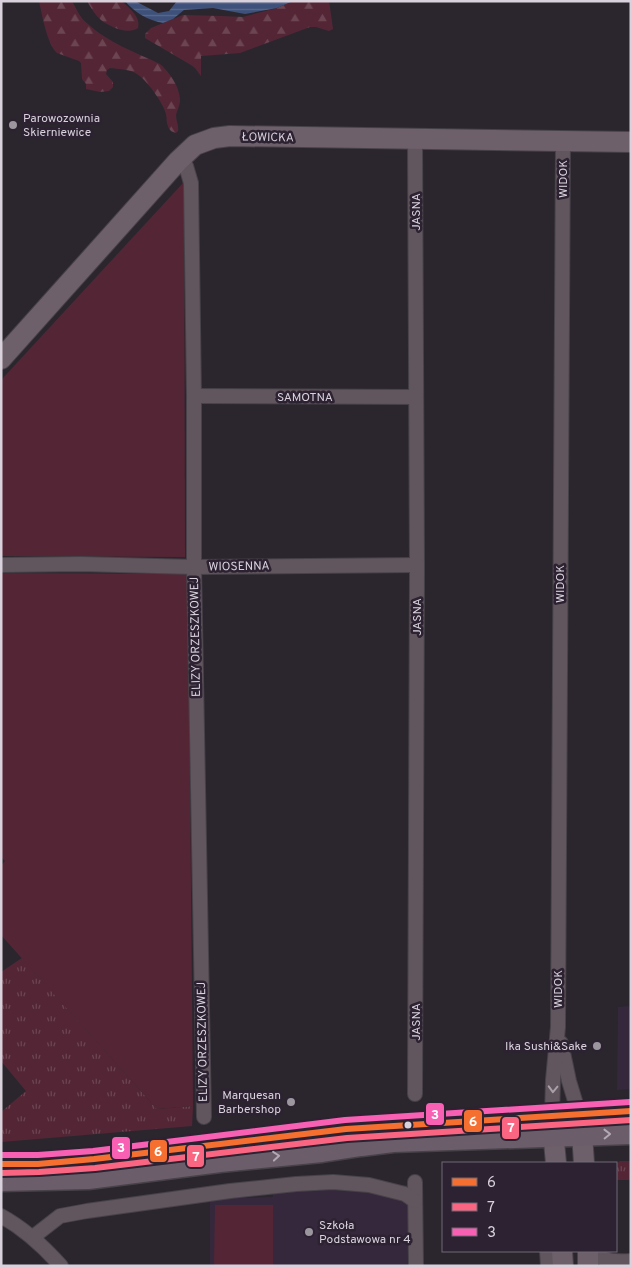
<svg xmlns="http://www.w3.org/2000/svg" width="632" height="1267" viewBox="0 0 632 1267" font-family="Overpass,sans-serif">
	<defs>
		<pattern id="grass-tufts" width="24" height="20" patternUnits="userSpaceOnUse" patternTransform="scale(1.25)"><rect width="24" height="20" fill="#542635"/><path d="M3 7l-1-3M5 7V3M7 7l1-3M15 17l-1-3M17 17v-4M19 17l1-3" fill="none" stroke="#6c4552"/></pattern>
		<pattern id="forest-firs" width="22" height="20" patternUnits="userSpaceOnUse" patternTransform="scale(1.25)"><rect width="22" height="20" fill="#542635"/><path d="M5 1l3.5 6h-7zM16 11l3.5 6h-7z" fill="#6c4552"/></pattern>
		<pattern id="water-rules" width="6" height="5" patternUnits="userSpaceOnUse" patternTransform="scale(1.25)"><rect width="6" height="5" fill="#3e517a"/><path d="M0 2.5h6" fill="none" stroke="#59698c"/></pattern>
	</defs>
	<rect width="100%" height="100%" fill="#2b262e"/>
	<g fill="#35283c">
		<path d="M 631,1006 L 631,1089 L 617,1090 L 618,1007 Z"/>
		<path d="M 408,1185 L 408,1266 L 210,1266 L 210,1199 L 273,1197 L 273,1189 Z"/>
	</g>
	<g fill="url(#grass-tufts)">
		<path d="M 22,958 L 157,1109 L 193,1106 L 192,1126 L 1,1142 L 1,1112 L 26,1091 L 1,1061 L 1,972 Z"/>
		<path d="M 620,1161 L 631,1161 L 631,1180 L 616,1180 L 616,1164 Z"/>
	</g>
	<g fill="url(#forest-firs)">
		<path d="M 39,1 L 72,1 C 77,10 80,18 88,24 C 107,42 137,53 160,64 C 170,73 179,86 180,99 C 180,106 177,110 176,115 C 176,121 179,126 178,131 L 176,133 C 172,132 169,130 168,126 C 166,122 167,118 166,114 C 164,104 146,79 137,74 C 130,69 118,69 110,68 L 107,70 L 106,74 L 113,82 L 113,87 L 109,91 L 100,92 L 86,89 L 86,84 L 82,79 L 81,63 L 79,61 L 57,53 C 47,44 42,14 39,1 Z"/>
		<path d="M 87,1 L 122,1 C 130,9 141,17 138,28 C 128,35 110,27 101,20 C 95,15 91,8 87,1 Z"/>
		<path d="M 293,1 L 329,1 L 333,29 L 329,31 L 316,27 L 310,27 L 240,53 L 201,56 L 201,76 L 195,68 L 191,65 L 145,38 L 145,34 L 151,28 L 183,15 L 220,16 L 243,17 L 277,8 Z"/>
	</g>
	<g fill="#542635">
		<path d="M 184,182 L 185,557 L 1,556 L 1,382 L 3,378 Z"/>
		<path d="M 1,573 L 188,574 L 193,1106 L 157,1109 L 1,935 L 1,866 L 5,861 L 1,857 Z"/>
		<path d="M 215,1205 L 273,1205 L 273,1266 L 214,1266 Z"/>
	</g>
	<path fill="url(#water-rules)" d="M 125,1 L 135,1 L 158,13 L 169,11 L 177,1 L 293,1 L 277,8 L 245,14 L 213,8 L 184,10 L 173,19 L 163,23 C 148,20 135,13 125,1 Z"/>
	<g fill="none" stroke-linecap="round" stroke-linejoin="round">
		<g stroke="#474249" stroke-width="16">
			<g id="street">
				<path d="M 415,139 L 417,571 L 415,1094"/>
				<path d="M 178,161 L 186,166 L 191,183 L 194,396 L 194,567 L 204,1117"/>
				<path d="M 194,396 L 416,397"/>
				<path d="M 1,565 L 81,564 L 194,567 L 417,565"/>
				<path d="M 561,1043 L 569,1081 L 579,1114"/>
				<path d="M 552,1116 L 553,1080 L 558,1027 L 563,141"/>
				<path d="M 415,1182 L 416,1266"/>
				<path d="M 1,1216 C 25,1229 43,1246 61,1266"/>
				<path d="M 33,1237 L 60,1216 L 87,1211 L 230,1191 L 296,1184 L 333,1182 L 369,1185 L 405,1194 L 415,1201"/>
				<path d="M 547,1251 L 548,1266"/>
				<path d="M 588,1251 C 607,1261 609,1262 631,1261"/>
			</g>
		</g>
		<g stroke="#474249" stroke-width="22">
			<g id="secondary">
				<path d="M 1,359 L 178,161 L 195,145 L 214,138 L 230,136 L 631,142"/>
				<path d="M 580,1118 L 582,1134 L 584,1163"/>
				<path d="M 552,1120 L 556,1163"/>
				<path d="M 562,1251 L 563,1266"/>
				<path d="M 588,1251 L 588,1266"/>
			</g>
		</g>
		<g stroke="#474249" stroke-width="25">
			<g id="primary">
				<path d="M 1,1164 C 51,1165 100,1159 149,1153 C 215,1145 280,1136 346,1129 L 631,1111"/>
				<path d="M 1,1180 L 88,1178 L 220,1161 L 322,1151 L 361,1145 L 393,1141 L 631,1133"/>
			</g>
		</g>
		<use href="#street" stroke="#61565e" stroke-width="14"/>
		<use href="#secondary" stroke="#6e606b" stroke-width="20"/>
		<use href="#primary" stroke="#6c5d6a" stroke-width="22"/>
		<g stroke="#2c2232" stroke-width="10">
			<path id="bus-1" d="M 1,1164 L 38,1164 L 94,1159 L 346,1129 L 631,1111"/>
		</g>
		<g stroke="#2c2232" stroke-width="10">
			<path id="bus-2" d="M 1,1173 L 39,1172 L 95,1168 L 347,1138 L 631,1120"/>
		</g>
		<g stroke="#2c2232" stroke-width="10">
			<path id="bus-3" d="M 1,1155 L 38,1155 L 93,1151 L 345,1120 L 630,1102"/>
		</g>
		<use href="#bus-1" stroke="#f46f30" stroke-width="6"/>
		<use href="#bus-2" stroke="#fa6682" stroke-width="6"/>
		<use href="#bus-3" stroke="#f860b3" stroke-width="6"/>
	</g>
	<defs><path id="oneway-chevron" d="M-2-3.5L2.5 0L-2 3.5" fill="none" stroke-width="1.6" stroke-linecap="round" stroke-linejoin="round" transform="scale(1.25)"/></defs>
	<use stroke="#a9a0aa" href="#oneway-chevron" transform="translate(553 1089) rotate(92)"/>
	<g stroke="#b3a9b4">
		<use href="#oneway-chevron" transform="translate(607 1134) rotate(-1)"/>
		<use href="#oneway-chevron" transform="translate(276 1156) rotate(-5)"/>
	</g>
	<g fill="#9c969f" stroke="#2c2232" stroke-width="2">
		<circle cx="13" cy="125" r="5"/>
		<circle cx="597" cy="1046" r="5"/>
		<circle cx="291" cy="1102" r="5"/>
		<circle cx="309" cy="1232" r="5"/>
	</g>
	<circle fill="#d9d2dc" stroke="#2c2232" stroke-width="2" cx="408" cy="1125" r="4.5"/>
	<g text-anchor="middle" stroke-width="5" stroke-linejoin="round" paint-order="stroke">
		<g font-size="12" fill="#d9d2dc" stroke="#2c2232" text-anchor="start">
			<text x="23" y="122">Parowozownia<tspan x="23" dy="14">Skierniewice</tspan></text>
			<text x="587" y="1050" text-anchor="end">Ika Sushi&amp;Sake</text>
			<text x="281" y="1099" text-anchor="end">Marquesan<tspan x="281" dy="14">Barbershop</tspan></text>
			<text x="319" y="1229">Szkoła<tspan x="319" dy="14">Podstawowa nr 4</tspan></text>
		</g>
		<g font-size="12" fill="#d9d2dc" stroke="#2c2232">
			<text transform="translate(268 137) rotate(1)" y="4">ŁOWICKA</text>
			<text transform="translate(563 179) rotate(-90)" y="4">WIDOK</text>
			<text transform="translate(416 212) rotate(-90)" y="4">JASNA</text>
			<text x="305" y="401">SAMOTNA</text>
			<text transform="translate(239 566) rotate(-1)" y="4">WIOSENNA</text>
			<text transform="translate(560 584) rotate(-90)" y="4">WIDOK</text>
			<text transform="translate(417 617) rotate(-90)" y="4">JASNA</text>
			<text transform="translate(195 637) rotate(-91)" y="4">ELIZY ORZESZKOWEJ</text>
			<text transform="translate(558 989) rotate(-90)" y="4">WIDOK</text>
			<text transform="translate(416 1022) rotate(-90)" y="4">JASNA</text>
			<text transform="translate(202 1042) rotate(-91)" y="4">ELIZY ORZESZKOWEJ</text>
		</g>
	</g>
	<g stroke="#2c2232" stroke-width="2">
		<rect x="425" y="1102" width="20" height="24" rx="5" fill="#f860b3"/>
		<rect x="463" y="1109" width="20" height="24" rx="5" fill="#f46f30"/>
		<rect x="501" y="1116" width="19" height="24" rx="5" fill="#fa6682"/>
		<rect x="111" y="1136" width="20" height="24" rx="5" fill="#f860b3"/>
		<rect x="149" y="1139" width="19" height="24" rx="5" fill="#f46f30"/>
		<rect x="186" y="1144" width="19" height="24" rx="5" fill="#fa6682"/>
	</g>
	<g font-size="14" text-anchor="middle" font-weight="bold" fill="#fff">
		<text x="435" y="1119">3</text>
		<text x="473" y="1126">6</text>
		<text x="511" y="1132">7</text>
		<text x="121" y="1152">3</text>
		<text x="158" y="1156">6</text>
		<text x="196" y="1161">7</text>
	</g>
	<rect width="632" height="1267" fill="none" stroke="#d9d2dc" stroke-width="5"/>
	<rect x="442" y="1162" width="175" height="90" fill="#2c2232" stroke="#716876"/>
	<rect x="452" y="1178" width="25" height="8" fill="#f46f30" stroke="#716876"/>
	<text x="487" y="1187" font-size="15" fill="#d9d2dc">6</text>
	<rect x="452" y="1203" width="25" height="8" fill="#fa6682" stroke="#716876"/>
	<text x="487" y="1212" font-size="15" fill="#d9d2dc">7</text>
	<rect x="452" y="1228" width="25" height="8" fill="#f860b3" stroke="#716876"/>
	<text x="487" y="1237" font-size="15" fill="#d9d2dc">3</text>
</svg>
